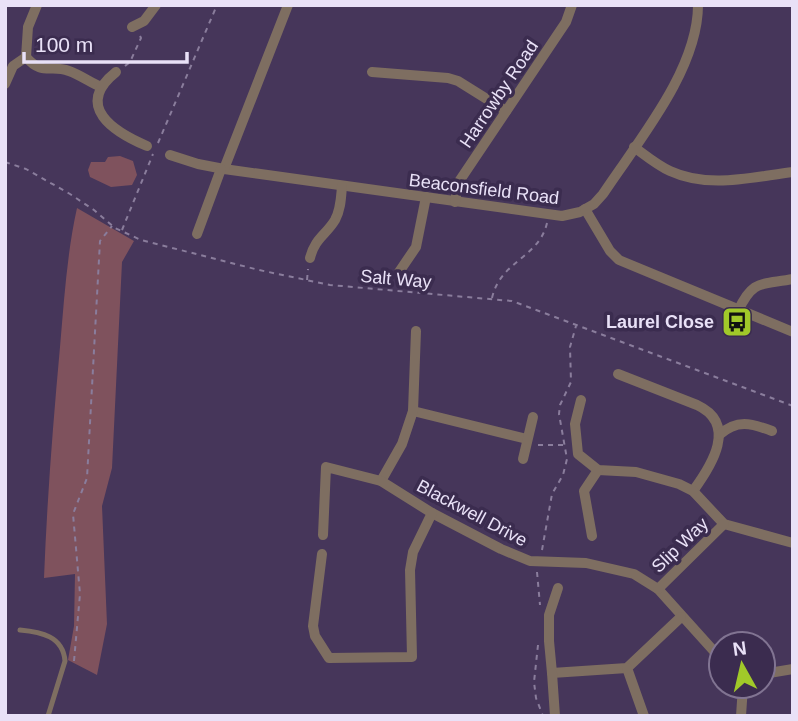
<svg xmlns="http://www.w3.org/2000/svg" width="798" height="721" viewBox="0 0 798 721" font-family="Arial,sans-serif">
	<rect width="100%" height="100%" fill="#46365a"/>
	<g fill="#7f525d">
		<path d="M 120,156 L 133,161 L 137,175 L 132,185 L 111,187 L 90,177 L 88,170 L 91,162 L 105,162 L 108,157 Z"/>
		<path d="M 77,208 L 134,241 L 122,262 L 112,468 L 102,506 L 107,624 L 97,675 L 68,660 L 74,626 L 75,574 L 44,578 C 47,500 53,424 60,347 C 64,301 67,253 77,208 Z"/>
	</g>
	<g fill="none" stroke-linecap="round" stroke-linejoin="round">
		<g stroke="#8a7d9c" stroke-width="2" stroke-dasharray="5 5" stroke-linecap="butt">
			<path d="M 125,66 L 130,62 L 141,38 L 139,34"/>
			<path d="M 158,143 L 217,5"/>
			<path d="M 5,162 L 26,169 L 70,194 L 94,210 L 115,228 L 141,240 L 259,270 L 330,285 L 512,301 L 793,406"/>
			<path d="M 122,230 L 153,154"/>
			<path d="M 307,280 L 308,269"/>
			<path d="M 492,298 C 500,261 539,258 547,223"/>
			<path d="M 538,445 L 563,445"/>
			<path d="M 542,550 L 552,494 L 563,475 L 567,459 L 559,414 L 560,405 L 571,382 L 570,347 L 576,326"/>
			<path d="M 537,572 L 540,605"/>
			<path d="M 538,645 L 534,682 L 536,698 L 543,716"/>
			<path d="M 74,661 L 80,594 L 73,514 L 87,478 L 100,241 L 112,226"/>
		</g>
		<path stroke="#7e6e61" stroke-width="5" d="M 20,630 C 41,632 63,636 65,661 L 48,716"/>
		<g stroke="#7e6e61" stroke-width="10">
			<path d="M 37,5 L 28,27 L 26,57 C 42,76 51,64 69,71 C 80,75 90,82 101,87"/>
			<path d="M 132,27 L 144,21 L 156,5"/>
			<path d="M 116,72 C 73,106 114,132 147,146"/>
			<path d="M 372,72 L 448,78 L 458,81 L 506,111"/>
			<path d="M 5,84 L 13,66 L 26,57"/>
			<path d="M 634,147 C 645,155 657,165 670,171 C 709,189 752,177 793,172"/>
			<path d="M 170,155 L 198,164 L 224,169 L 562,216 L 580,212 L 594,204 L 603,194 C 638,141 698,70 698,5"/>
			<path d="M 224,169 L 288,5"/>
			<path d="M 455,202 L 458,183 L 566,22 L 572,5"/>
			<path d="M 585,209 L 610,251 L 619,260 L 793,332"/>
			<path d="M 197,234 L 221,169"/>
			<path d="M 310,258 C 315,238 326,235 335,220 C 341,209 341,197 342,186"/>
			<path d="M 399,272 L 416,247 L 426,197"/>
			<path d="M 738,311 C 753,279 761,285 793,279"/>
			<path d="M 618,374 L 697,405 C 738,424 712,465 693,491"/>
			<path d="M 581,400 L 575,424 L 578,454 L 598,470 L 636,472 L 679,484 L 693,491 L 724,524 L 793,543"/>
			<path d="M 413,411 L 527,439"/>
			<path d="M 719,435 C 737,419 751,423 772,431"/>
			<path d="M 523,459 L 533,417"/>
			<path d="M 381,481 L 402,444 L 413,411 L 416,331"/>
			<path d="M 323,535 L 326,467 L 381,481 L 432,513 L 501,549 L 530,561 L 586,563 L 634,574 L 658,589 L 721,659"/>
			<path d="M 592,536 L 584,491 L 598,470"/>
			<path d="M 322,554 L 313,626 L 315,636 L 329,658 L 412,657 L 410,570 L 413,552 L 432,513"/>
			<path d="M 558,588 L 549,615 L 549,641 L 552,673 L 627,668 L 681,617"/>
			<path d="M 658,589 L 724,524"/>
			<path d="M 627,668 L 644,716"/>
			<path d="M 552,673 L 555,716"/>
			<path d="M 763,674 L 793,669"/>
			<path d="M 741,716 L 743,686"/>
		</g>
	</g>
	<defs>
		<g id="bus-square" transform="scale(1.575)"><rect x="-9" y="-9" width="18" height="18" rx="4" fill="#a1c929" stroke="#3b2c4f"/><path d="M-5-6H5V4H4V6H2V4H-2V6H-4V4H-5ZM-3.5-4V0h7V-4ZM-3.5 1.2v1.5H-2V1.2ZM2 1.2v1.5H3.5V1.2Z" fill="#111"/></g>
	</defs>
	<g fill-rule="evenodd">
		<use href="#bus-square" x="737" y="322"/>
	</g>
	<g text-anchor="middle" stroke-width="7" stroke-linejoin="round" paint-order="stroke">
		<g font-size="18" fill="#e9e1f7" stroke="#3b2c4f">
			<text transform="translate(499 94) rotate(-56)" y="6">Harrowby Road</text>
			<text transform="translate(484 189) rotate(7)" y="6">Beaconsfield Road</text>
			<text transform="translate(396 279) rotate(5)" y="6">Salt Way</text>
			<text transform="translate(472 513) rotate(28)" y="6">Blackwell Drive</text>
			<text transform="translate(680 545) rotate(-44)" y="6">Slip Way</text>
		</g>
		<g font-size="18" font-weight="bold" fill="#e9e1f7" stroke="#3b2c4f" text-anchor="end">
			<text x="714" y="328">Laurel Close</text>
		</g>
	</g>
	<rect width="798" height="721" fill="none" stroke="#e9e1f7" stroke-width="14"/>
	<g transform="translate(742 665) rotate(352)"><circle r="33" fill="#3b2c4f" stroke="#817492" stroke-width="2"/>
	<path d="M0-5L12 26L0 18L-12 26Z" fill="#a1c929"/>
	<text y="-10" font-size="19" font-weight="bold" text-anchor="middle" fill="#e9e1f7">N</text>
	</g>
	<path d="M24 52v10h163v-10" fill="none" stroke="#e9e1f7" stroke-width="3.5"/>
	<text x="35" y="52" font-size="21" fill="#e9e1f7" stroke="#3b2c4f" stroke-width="5" paint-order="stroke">100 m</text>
</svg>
